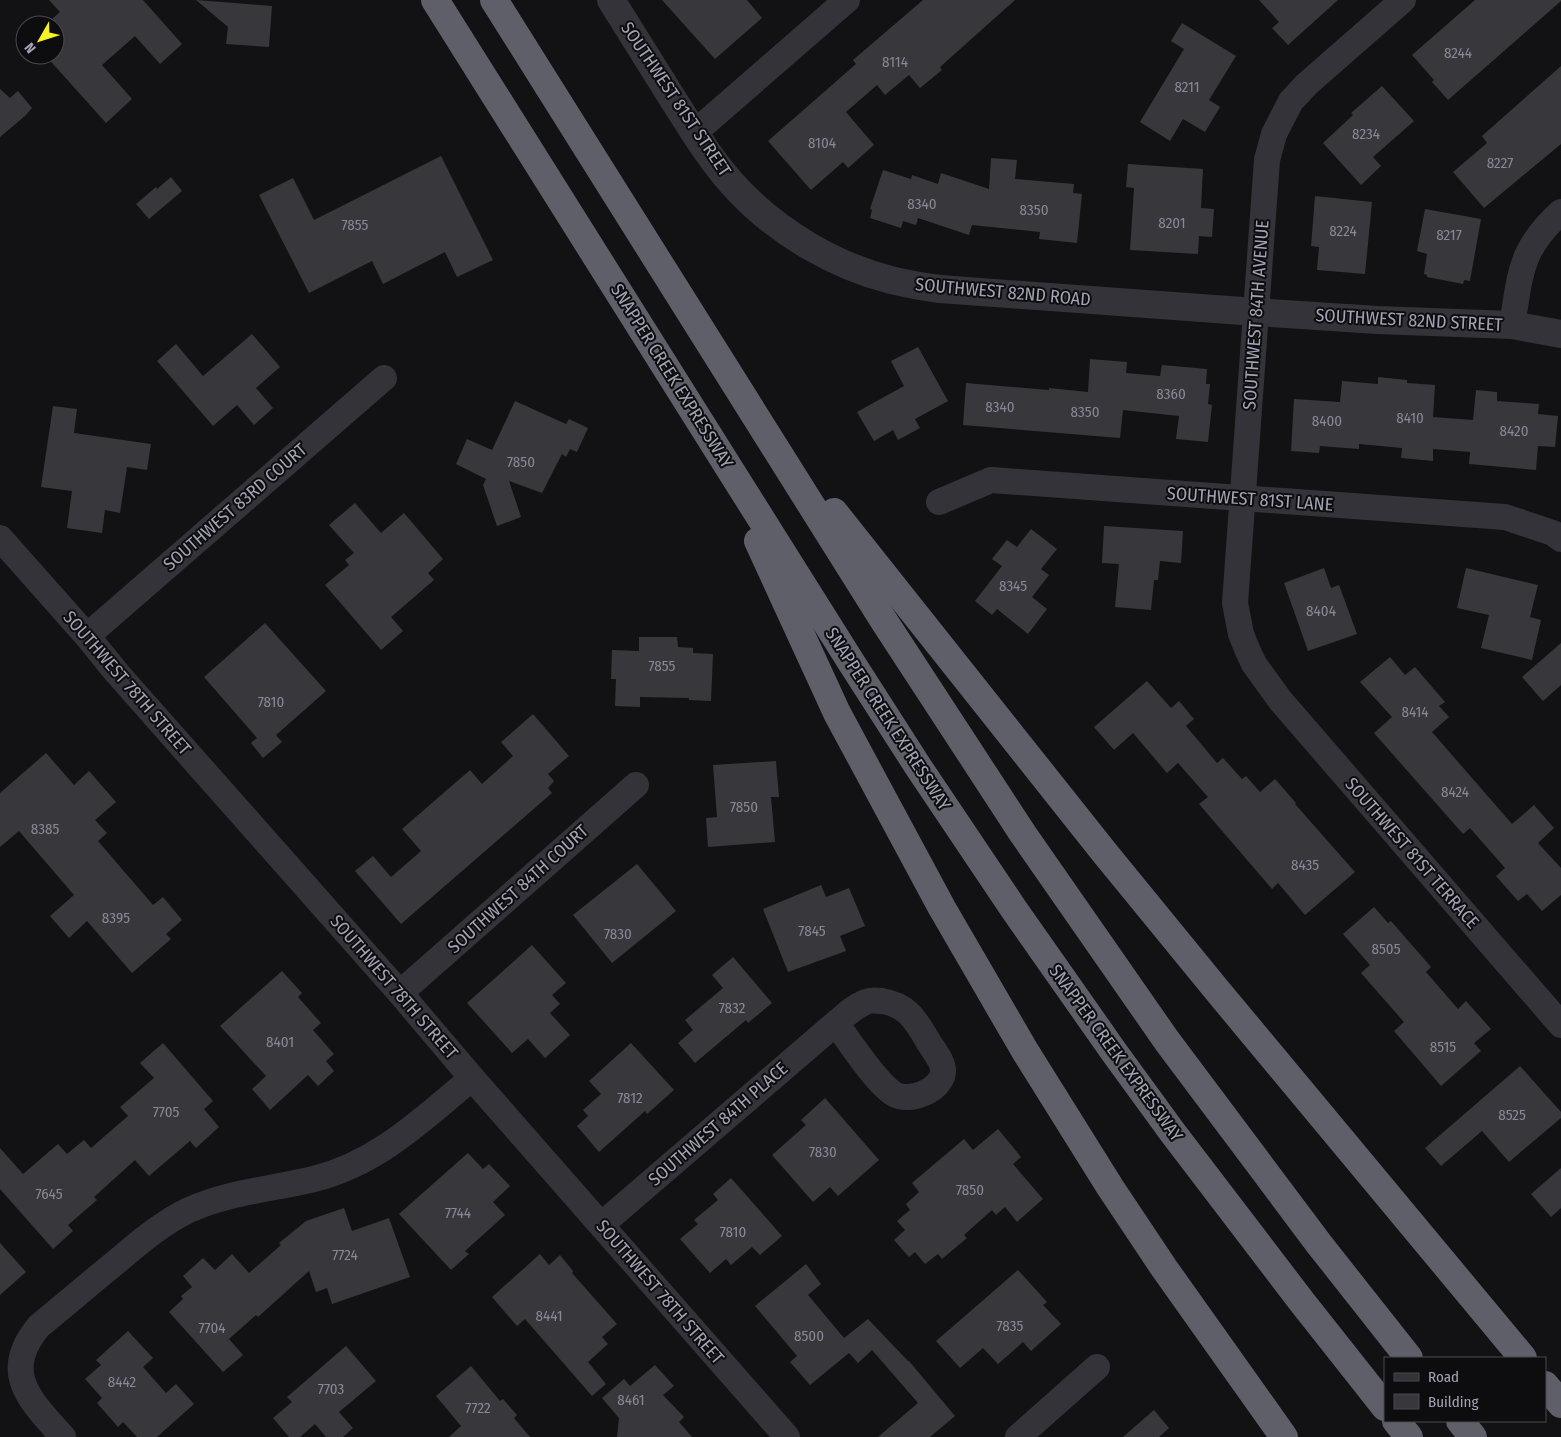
<svg xmlns="http://www.w3.org/2000/svg" width="1561" height="1437" viewBox="0 0 1561 1437" font-family="'Fira Sans Condensed',sans-serif">
	<rect width="100%" height="100%" fill="#121214"/>
	<g fill="#38373c">
		<path d="M 49,0 L 143,0 L 182,44 L 160,64 L 135,36 L 102,65 L 132,99 L 106,123 L 45,55 L 55,55 L 55,25 L 45,25 L 60,12 Z"/>
		<path d="M 196,0 L 272,6 L 269,47 L 226,44 L 228,27 Z"/>
		<path d="M 662,0 L 747,0 L 762,18 L 715,59 Z"/>
		<path d="M 923,0 L 1015,0 L 940,67 L 942,70 L 920,88 L 909,75 L 885,95 L 877,85 L 846,112 L 874,145 L 848,168 L 843,162 L 811,190 L 768,141 L 856,64 L 853,60 Z"/>
		<path d="M 1259,0 L 1338,0 L 1288,45 L 1272,28 L 1279,22 Z"/>
		<path d="M 1475,0 L 1561,0 L 1561,1 L 1448,100 L 1432,82 L 1434,80 L 1412,55 Z"/>
		<path d="M 1182,23 L 1236,56 L 1209,100 L 1220,107 L 1205,132 L 1183,119 L 1170,141 L 1140,122 L 1184,49 L 1171,41 Z"/>
		<path d="M 1561,66 L 1561,144 L 1484,208 L 1453,172 L 1487,143 L 1482,136 Z"/>
		<path d="M 1382,86 L 1414,121 L 1373,157 L 1381,166 L 1361,185 L 1323,143 L 1353,115 L 1351,113 Z"/>
		<path d="M 0,89 L 10,98 L 18,91 L 32,108 L 25,116 L 0,137 Z"/>
		<path d="M 441,156 L 493,260 L 457,277 L 445,252 L 383,284 L 372,261 L 309,293 L 259,195 L 293,178 L 314,220 Z"/>
		<path d="M 991,158 L 1017,160 L 1015,179 L 1074,184 L 1073,193 L 1082,194 L 1077,243 L 1039,239 L 1040,232 L 972,225 L 969,235 L 918,218 L 916,225 L 903,221 L 901,228 L 870,218 L 872,210 L 870,209 L 883,170 L 911,179 L 912,175 L 938,184 L 941,173 L 989,189 Z"/>
		<path d="M 1128,164 L 1203,169 L 1201,208 L 1214,209 L 1212,237 L 1199,236 L 1198,254 L 1130,250 L 1134,188 L 1126,187 Z"/>
		<path d="M 171,177 L 182,191 L 149,219 L 136,204 L 156,187 L 157,189 Z"/>
		<path d="M 1315,196 L 1372,202 L 1365,274 L 1317,270 L 1319,247 L 1311,246 Z"/>
		<path d="M 1425,209 L 1481,219 L 1470,281 L 1464,280 L 1463,284 L 1427,277 L 1427,275 L 1424,274 L 1427,254 L 1417,251 Z"/>
		<path d="M 252,334 L 280,367 L 256,388 L 273,408 L 254,425 L 237,405 L 213,426 L 157,361 L 176,344 L 203,376 Z"/>
		<path d="M 918,347 L 948,401 L 915,419 L 920,428 L 898,440 L 893,430 L 874,441 L 857,412 L 904,386 L 891,361 Z"/>
		<path d="M 1090,359 L 1127,362 L 1126,373 L 1160,376 L 1162,365 L 1207,369 L 1206,384 L 1210,384 L 1208,404 L 1212,405 L 1208,442 L 1176,439 L 1179,416 L 1123,410 L 1120,438 L 963,425 L 966,383 L 1049,390 L 1049,388 L 1088,392 Z"/>
		<path d="M 1378,377 L 1407,380 L 1407,383 L 1435,385 L 1433,417 L 1473,420 L 1476,390 L 1497,392 L 1497,401 L 1539,404 L 1538,414 L 1558,416 L 1555,447 L 1538,446 L 1536,470 L 1469,464 L 1470,452 L 1433,449 L 1433,461 L 1401,458 L 1402,448 L 1359,444 L 1359,449 L 1320,446 L 1319,453 L 1291,451 L 1294,399 L 1340,402 L 1342,381 L 1378,384 Z"/>
		<path d="M 515,401 L 566,424 L 569,419 L 588,428 L 577,452 L 570,449 L 566,457 L 562,454 L 542,493 L 509,481 L 521,517 L 497,526 L 483,485 L 486,479 L 456,464 L 467,439 L 492,450 Z"/>
		<path d="M 53,406 L 77,409 L 74,433 L 151,444 L 147,470 L 127,467 L 120,513 L 105,510 L 102,533 L 67,528 L 72,491 L 41,487 Z"/>
		<path d="M 355,503 L 381,533 L 404,513 L 443,559 L 428,573 L 434,580 L 391,617 L 403,631 L 381,650 L 325,585 L 349,565 L 345,560 L 354,553 L 329,525 Z"/>
		<path d="M 1104,526 L 1183,531 L 1181,563 L 1160,561 L 1158,580 L 1154,580 L 1151,610 L 1115,607 L 1119,564 L 1102,563 Z"/>
		<path d="M 1031,529 L 1057,549 L 1041,569 L 1049,575 L 1032,597 L 1047,609 L 1028,634 L 997,609 L 992,615 L 975,601 L 1002,566 L 992,559 L 1007,540 L 1017,547 Z"/>
		<path d="M 1324,568 L 1331,588 L 1339,585 L 1357,634 L 1308,651 L 1284,583 Z"/>
		<path d="M 1466,568 L 1538,585 L 1530,617 L 1541,620 L 1532,660 L 1481,648 L 1489,615 L 1457,608 Z"/>
		<path d="M 265,623 L 326,691 L 276,735 L 282,742 L 263,758 L 251,743 L 257,738 L 204,677 Z"/>
		<path d="M 639,637 L 677,637 L 678,647 L 693,648 L 693,653 L 713,654 L 711,701 L 689,700 L 689,698 L 640,697 L 640,707 L 615,706 L 616,679 L 611,679 L 612,650 L 639,651 Z"/>
		<path d="M 1561,643 L 1561,685 L 1543,701 L 1522,677 Z"/>
		<path d="M 1390,657 L 1405,675 L 1415,667 L 1445,702 L 1439,706 L 1449,717 L 1432,732 L 1512,824 L 1534,805 L 1554,828 L 1538,843 L 1561,868 L 1561,895 L 1542,911 L 1527,894 L 1518,901 L 1496,876 L 1505,868 L 1470,828 L 1463,834 L 1374,733 L 1392,717 L 1360,682 Z"/>
		<path d="M 1147,681 L 1171,708 L 1179,701 L 1194,719 L 1186,726 L 1217,763 L 1223,758 L 1242,779 L 1246,776 L 1260,792 L 1275,779 L 1296,803 L 1295,804 L 1355,872 L 1305,915 L 1278,883 L 1272,889 L 1199,804 L 1208,797 L 1178,763 L 1167,773 L 1133,733 L 1114,750 L 1094,727 Z"/>
		<path d="M 533,714 L 569,756 L 548,774 L 554,781 L 548,788 L 552,793 L 401,924 L 355,871 L 373,856 L 391,877 L 421,851 L 402,829 L 470,770 L 482,784 L 513,756 L 501,742 Z"/>
		<path d="M 46,753 L 74,785 L 89,771 L 116,802 L 95,820 L 107,833 L 98,841 L 153,905 L 163,897 L 182,920 L 166,934 L 171,939 L 132,973 L 87,921 L 69,938 L 50,916 L 74,895 L 19,831 L 0,847 L 0,793 Z"/>
		<path d="M 776,761 L 779,797 L 771,797 L 775,842 L 708,847 L 706,818 L 717,817 L 713,765 Z"/>
		<path d="M 637,864 L 676,911 L 612,963 L 573,915 Z"/>
		<path d="M 821,885 L 826,897 L 849,888 L 865,926 L 840,936 L 846,951 L 788,972 L 763,909 Z"/>
		<path d="M 1374,907 L 1388,923 L 1391,921 L 1431,967 L 1426,972 L 1458,1009 L 1466,1001 L 1491,1029 L 1474,1043 L 1481,1051 L 1441,1086 L 1394,1031 L 1404,1022 L 1361,973 L 1370,965 L 1343,934 Z"/>
		<path d="M 532,945 L 566,983 L 552,995 L 560,1004 L 550,1013 L 570,1035 L 545,1058 L 528,1039 L 512,1053 L 467,1003 Z"/>
		<path d="M 733,957 L 772,1003 L 748,1023 L 746,1020 L 695,1063 L 678,1043 L 693,1030 L 685,1020 L 723,988 L 712,975 Z"/>
		<path d="M 282,971 L 302,993 L 298,997 L 321,1023 L 313,1030 L 334,1054 L 326,1061 L 334,1071 L 318,1086 L 308,1075 L 270,1110 L 252,1089 L 266,1076 L 220,1026 Z"/>
		<path d="M 163,1043 L 213,1101 L 204,1109 L 219,1127 L 196,1148 L 190,1141 L 149,1176 L 135,1160 L 94,1197 L 97,1200 L 68,1225 L 73,1231 L 53,1249 L 0,1189 L 0,1148 L 23,1174 L 58,1144 L 67,1154 L 84,1140 L 91,1148 L 128,1116 L 120,1107 L 154,1078 L 140,1063 Z"/>
		<path d="M 631,1043 L 674,1090 L 647,1114 L 645,1111 L 599,1152 L 577,1126 L 588,1116 L 583,1110 L 601,1094 L 589,1081 Z"/>
		<path d="M 1520,1066 L 1561,1112 L 1561,1118 L 1509,1162 L 1482,1131 L 1441,1166 L 1425,1148 Z"/>
		<path d="M 825,1098 L 879,1160 L 838,1196 L 830,1187 L 813,1202 L 772,1155 L 806,1125 L 801,1120 Z"/>
		<path d="M 998,1129 L 1021,1157 L 1013,1164 L 1043,1199 L 1017,1222 L 1005,1207 L 996,1215 L 992,1210 L 964,1235 L 967,1238 L 942,1259 L 938,1254 L 925,1264 L 915,1252 L 909,1257 L 894,1240 L 905,1230 L 897,1221 L 910,1210 L 906,1204 L 919,1192 L 912,1183 L 964,1139 L 973,1150 Z"/>
		<path d="M 468,1153 L 483,1169 L 489,1164 L 510,1186 L 493,1202 L 505,1215 L 465,1251 L 469,1254 L 451,1270 L 399,1214 Z"/>
		<path d="M 1561,1168 L 1561,1208 L 1551,1217 L 1531,1194 Z"/>
		<path d="M 731,1178 L 782,1236 L 760,1255 L 752,1247 L 731,1265 L 726,1259 L 710,1273 L 680,1239 L 698,1224 L 694,1220 L 718,1200 L 713,1194 Z"/>
		<path d="M 344,1208 L 352,1231 L 389,1218 L 410,1277 L 332,1304 L 327,1288 L 316,1292 L 309,1271 L 258,1317 L 256,1315 L 229,1339 L 243,1355 L 223,1372 L 169,1312 L 183,1299 L 181,1296 L 192,1287 L 183,1276 L 203,1258 L 215,1270 L 232,1254 L 249,1273 L 281,1245 L 279,1243 L 306,1221 Z"/>
		<path d="M 0,1243 L 26,1272 L 0,1295 Z"/>
		<path d="M 540,1254 L 549,1265 L 560,1255 L 573,1271 L 572,1273 L 617,1324 L 602,1337 L 608,1344 L 588,1362 L 606,1384 L 592,1396 L 525,1319 L 517,1326 L 492,1297 Z"/>
		<path d="M 806,1264 L 821,1284 L 808,1295 L 844,1338 L 868,1319 L 908,1361 L 909,1361 L 955,1416 L 930,1437 L 878,1437 L 918,1403 L 872,1350 L 858,1363 L 849,1353 L 810,1385 L 790,1362 L 797,1356 L 755,1306 Z"/>
		<path d="M 1018,1270 L 1047,1302 L 1043,1305 L 1061,1324 L 1031,1351 L 1023,1342 L 998,1364 L 983,1348 L 960,1368 L 936,1341 Z"/>
		<path d="M 128,1331 L 153,1358 L 143,1367 L 166,1393 L 176,1384 L 194,1404 L 157,1437 L 137,1437 L 123,1422 L 118,1427 L 97,1403 L 102,1398 L 85,1379 L 101,1365 L 96,1360 Z"/>
		<path d="M 346,1346 L 376,1381 L 339,1412 L 353,1428 L 343,1437 L 326,1437 L 315,1424 L 300,1437 L 289,1437 L 273,1418 L 292,1402 L 287,1397 Z"/>
		<path d="M 655,1365 L 674,1386 L 663,1395 L 684,1417 L 679,1422 L 692,1437 L 617,1437 L 619,1418 L 602,1398 L 624,1379 L 630,1386 Z"/>
		<path d="M 471,1366 L 500,1401 L 503,1399 L 517,1415 L 514,1418 L 530,1437 L 449,1437 L 461,1426 L 436,1396 Z"/>
		<path d="M 1154,1410 L 1169,1428 L 1159,1437 L 1123,1437 Z"/>
	</g>
	<g fill="none" stroke-linecap="round" stroke-linejoin="round">
		<g stroke="#343339" stroke-width="26">
			<path d="M 1403,0 L 1307,84 L 1291,101 L 1274,134 L 1267,160 L 1235,603 L 1241,634 L 1247,649 L 1254,664 L 1280,700 L 1561,1025"/>
			<path d="M 694,133 L 847,0"/>
			<path d="M 1512,325 C 1521,273 1519,250 1561,212"/>
			<path d="M 939,502 L 991,480 L 1505,517 L 1553,533 L 1561,539"/>
			<path d="M 0,538 L 87,636 L 117,673 L 400,993 L 472,1078 L 787,1437"/>
			<path d="M 87,636 L 384,378"/>
			<path d="M 400,993 L 636,785"/>
			<path d="M 601,1225 L 836,1023 C 849,1041 876,1083 894,1094 C 909,1103 941,1091 943,1072 C 944,1062 933,1050 928,1041 C 916,1021 908,1005 882,1001 C 873,1000 868,1000 860,1005 C 851,1009 844,1017 836,1023"/>
			<path d="M 63,1437 C 30,1400 0,1373 39,1326 C 67,1303 94,1280 121,1258 C 142,1240 164,1222 189,1210 C 228,1192 273,1189 314,1179 C 378,1163 423,1119 472,1078"/>
			<path d="M 1018,1437 L 1097,1367"/>
		</g>
		<path stroke="#343339" stroke-width="28" d="M 611,0 C 631,32 651,64 671,96 C 692,129 712,163 739,191 C 779,233 835,266 891,280 C 907,284 924,287 940,289 L 1256,312 L 1377,320 L 1512,325 L 1561,334"/>
		<g stroke="#5f5f6a" stroke-width="28">
			<path d="M 435,0 L 851,662 L 919,768 L 1013,908 L 1114,1052 L 1173,1133 L 1302,1302 L 1385,1407"/>
			<path d="M 494,0 L 884,621 L 1023,834 L 1167,1041 L 1319,1244 L 1409,1358"/>
			<path d="M 834,512 L 1104,852 L 1216,989 L 1523,1358"/>
			<path d="M 758,541 L 837,713 L 942,908 L 1025,1051 L 1110,1187 L 1164,1268 L 1284,1437"/>
			<path d="M 1545,1385 L 1561,1404"/>
			<path d="M 1396,1421 L 1409,1437"/>
			<path d="M 1460,1421 L 1473,1437"/>
		</g>
	</g>
	<g text-anchor="middle" stroke-width="4" stroke-linejoin="round" paint-order="stroke">
		<g font-size="15" fill="#888897">
			<text x="1458" y="58">8244</text>
			<text x="895" y="67">8114</text>
			<text x="1187" y="92">8211</text>
			<text x="1366" y="139">8234</text>
			<text x="822" y="148">8104</text>
			<text x="1500" y="168">8227</text>
			<text x="922" y="209">8340</text>
			<text x="1034" y="215">8350</text>
			<text x="1172" y="228">8201</text>
			<text x="355" y="230">7855</text>
			<text x="1343" y="236">8224</text>
			<text x="1449" y="240">8217</text>
			<text x="1171" y="399">8360</text>
			<text x="1000" y="412">8340</text>
			<text x="1085" y="417">8350</text>
			<text x="1410" y="423">8410</text>
			<text x="1327" y="426">8400</text>
			<text x="1514" y="436">8420</text>
			<text x="521" y="467">7850</text>
			<text x="1013" y="591">8345</text>
			<text x="1321" y="616">8404</text>
			<text x="662" y="671">7855</text>
			<text x="271" y="707">7810</text>
			<text x="1415" y="717">8414</text>
			<text x="1455" y="797">8424</text>
			<text x="744" y="812">7850</text>
			<text x="45" y="834">8385</text>
			<text x="1305" y="870">8435</text>
			<text x="116" y="923">8395</text>
			<text x="812" y="936">7845</text>
			<text x="618" y="939">7830</text>
			<text x="1386" y="954">8505</text>
			<text x="732" y="1013">7832</text>
			<text x="280" y="1047">8401</text>
			<text x="1443" y="1052">8515</text>
			<text x="630" y="1103">7812</text>
			<text x="166" y="1117">7705</text>
			<text x="1512" y="1120">8525</text>
			<text x="823" y="1157">7830</text>
			<text x="970" y="1195">7850</text>
			<text x="49" y="1199">7645</text>
			<text x="458" y="1218">7744</text>
			<text x="733" y="1237">7810</text>
			<text x="345" y="1260">7724</text>
			<text x="549" y="1321">8441</text>
			<text x="1010" y="1331">7835</text>
			<text x="212" y="1333">7704</text>
			<text x="809" y="1341">8500</text>
			<text x="122" y="1387">8442</text>
			<text x="331" y="1394">7703</text>
			<text x="631" y="1405">8461</text>
			<text x="478" y="1413">7722</text>
		</g>
		<g font-size="18" fill="#a3a3b5" stroke="#0d0d0f">
			<text transform="translate(676 99) rotate(56)" y="6">SOUTHWEST 81ST STREET</text>
			<text transform="translate(1003 292) rotate(5)" y="6">SOUTHWEST 82ND ROAD</text>
			<text transform="translate(1256 315) rotate(-86)" y="6">SOUTHWEST 84TH AVENUE</text>
			<text transform="translate(1409 320) rotate(3)" y="6">SOUTHWEST 82ND STREET</text>
			<text transform="translate(672 376) rotate(58)" y="6">SNAPPER CREEK EXPRESSWAY</text>
			<text transform="translate(1250 499) rotate(4)" y="6">SOUTHWEST 81ST LANE</text>
			<text transform="translate(235 507) rotate(-41)" y="6">SOUTHWEST 83RD COURT</text>
			<text transform="translate(127 683) rotate(49)" y="6">SOUTHWEST 78TH STREET</text>
			<text transform="translate(888 719) rotate(57)" y="6">SNAPPER CREEK EXPRESSWAY</text>
			<text transform="translate(1412 853) rotate(49)" y="6">SOUTHWEST 81ST TERRACE</text>
			<text transform="translate(518 889) rotate(-42)" y="6">SOUTHWEST 84TH COURT</text>
			<text transform="translate(394 987) rotate(49)" y="6">SOUTHWEST 78TH STREET</text>
			<text transform="translate(1116 1053) rotate(54)" y="6">SNAPPER CREEK EXPRESSWAY</text>
			<text transform="translate(718 1124) rotate(-41)" y="6">SOUTHWEST 84TH PLACE</text>
			<text transform="translate(660 1292) rotate(49)" y="6">SOUTHWEST 78TH STREET</text>
		</g>
	</g>
	<rect x="1384" y="1357" width="162" height="65" fill="#0d0d0f" stroke="#494951"/>
	<rect x="1394" y="1373" width="25" height="8" fill="#343339" stroke="#494951"/>
	<text x="1428" y="1382" font-size="15" fill="#a3a3b5">Road</text>
	<rect x="1394" y="1394" width="25" height="15" fill="#38373c" stroke="#494951"/>
	<text x="1428" y="1407" font-size="15" fill="#a3a3b5">Building</text>
	<g transform="translate(40 40) rotate(231)"><circle r="24" fill="#0d0d0f" stroke="#494951"/>
	<path d="M0-4L9 19L0 12L-9 19Z" fill="#f6f028"/>
	<text y="-8" font-size="14" font-weight="bold" text-anchor="middle" fill="#a3a3b5">N</text>
	</g>
</svg>
